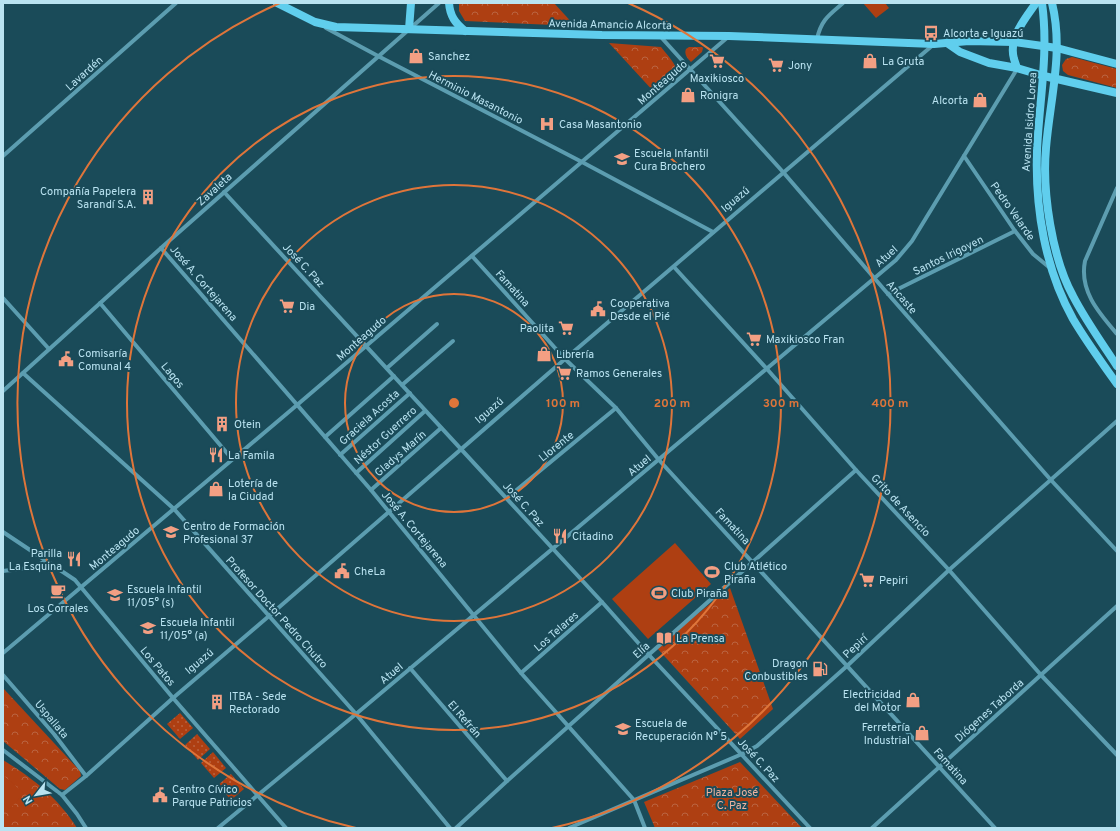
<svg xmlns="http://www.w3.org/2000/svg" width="1120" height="831" viewBox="0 0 1120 831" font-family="Overpass,sans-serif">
	<defs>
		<pattern id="grass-dots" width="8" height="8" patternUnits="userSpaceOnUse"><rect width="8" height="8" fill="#ae3f12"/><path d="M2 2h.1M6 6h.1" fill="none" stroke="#ba6441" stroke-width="1.8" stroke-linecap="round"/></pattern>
		<pattern id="forest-crowns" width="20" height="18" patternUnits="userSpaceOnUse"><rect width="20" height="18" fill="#ae3f12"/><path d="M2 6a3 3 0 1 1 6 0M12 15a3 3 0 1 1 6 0" fill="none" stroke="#ba6441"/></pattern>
	</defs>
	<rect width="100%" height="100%" fill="#1a4b59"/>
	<g fill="url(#grass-dots)">
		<path d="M 180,713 L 193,728 L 180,739 L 167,724 Z"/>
		<path d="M 197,734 L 210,749 L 198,760 L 185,745 Z"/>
		<path d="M 213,752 L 226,768 L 214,778 L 201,763 Z"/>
		<path d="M 231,774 L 244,789 L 231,800 L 218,785 Z"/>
	</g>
	<g fill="url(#forest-crowns)">
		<path d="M 459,3 L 554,3 L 575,26 L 465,21 L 459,11 Z"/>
		<path d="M 609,43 L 661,47 C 684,75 681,71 655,93 Z"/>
		<path d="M 689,47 L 702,47 L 703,48 L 702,52 L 691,62 C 687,58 684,54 686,49 Z"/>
		<path d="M 1072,57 L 1117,69 L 1117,88 L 1068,75 L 1063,71 L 1062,65 L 1066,59 Z"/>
		<path d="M 730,588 L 773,709 L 740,739 L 656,647 Z"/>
		<path d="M 3,688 L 80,771 L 81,776 L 65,790 L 60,789 L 3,741 Z"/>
		<path d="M 3,760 C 34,779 57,797 77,828 L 3,828 Z"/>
		<path d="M 740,762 L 802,828 L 655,828 L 644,802 Z"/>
	</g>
	<g fill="#ae3f12">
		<path d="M 863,3 L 885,3 L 889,8 L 876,18 Z"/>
		<path d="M 675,543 L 711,584 L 648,639 L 612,599 Z"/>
		<path d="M 3,775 L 24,793 L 10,809 L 3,803 Z"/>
	</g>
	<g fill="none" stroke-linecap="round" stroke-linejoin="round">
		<g stroke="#5c9db0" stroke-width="4">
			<path d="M 326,28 L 378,56 L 582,162 L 713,232"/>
			<path d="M 660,36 L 783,172 L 888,294 L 1050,479 L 1117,551"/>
			<path d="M 817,39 C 821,20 829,15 843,3"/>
			<path d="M 3,156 L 176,3"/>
			<path d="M 964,156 L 1015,231 L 1033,254 L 1050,268"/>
			<path d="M 1117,188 L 1085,261 C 1079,291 1099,313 1117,334"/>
			<path d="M 224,192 L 602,602 L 649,655 L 810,828"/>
			<path d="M 161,248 L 371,490 L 521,673 L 634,800 L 645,828"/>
			<path d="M 472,256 L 565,359 L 616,408 L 659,460 L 995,828"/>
			<path d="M 674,267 L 767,369 L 856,470 L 949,570 L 1041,675 L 1117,755"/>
			<path d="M 888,294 L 1015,231"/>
			<path d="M 3,298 L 49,349"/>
			<path d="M 100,303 L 232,459"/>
			<path d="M 387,368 L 437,324"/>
			<path d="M 23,373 L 174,509 L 356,714 L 450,828"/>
			<path d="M 402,385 L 453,341"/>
			<path d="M 3,391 L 161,248 L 439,3"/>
			<path d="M 325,437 L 394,376"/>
			<path d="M 340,455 L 410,393"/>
			<path d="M 356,473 L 425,411"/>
			<path d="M 371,490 L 441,428"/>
			<path d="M 507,498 L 616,408"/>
			<path d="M 3,532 L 75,580 L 173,698 L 286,828"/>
			<path d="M 3,571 C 18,569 33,569 46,561"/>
			<path d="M 3,653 L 297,405 L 728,37"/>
			<path d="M 410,668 L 507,781"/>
			<path d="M 521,673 L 602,602"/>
			<path d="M 3,675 L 54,734 L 86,776"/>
			<path d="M 3,750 L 62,795 L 77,814 L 86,828"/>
			<path d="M 62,795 L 86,776 L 173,698 L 269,616 L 565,359 L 933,45"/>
			<path d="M 218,828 L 356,714 L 896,260 L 912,241 L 1017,69"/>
			<path d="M 456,828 L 507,781 L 856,470"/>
			<path d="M 569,828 L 742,754 L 757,746 L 847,666 L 949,570 L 1117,421"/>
			<path d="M 872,828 L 1117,606"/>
		</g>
		<g stroke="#60ceed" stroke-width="8">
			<path d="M 277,3 L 315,22 L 336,27 L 602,35 L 729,36 L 934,44 L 969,41 L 1014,42 L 1057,48 L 1117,64"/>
			<path d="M 449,3 C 450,16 455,23 465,31"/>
			<path d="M 1042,3 C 1049,53 1039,102 1037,151 C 1035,208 1045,269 1073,319 C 1086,341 1102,363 1117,384"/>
			<path d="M 1052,3 C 1064,52 1050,99 1046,148 C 1042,192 1052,258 1073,296 C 1086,321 1102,343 1117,366"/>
			<path d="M 409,29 L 411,3"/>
			<path d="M 947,43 L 960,52 L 989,63 L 1017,68 L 1044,76 L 1117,93"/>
			<path d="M 1017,68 C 1016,65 1015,62 1014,59 C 1008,38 1025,19 1036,3"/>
		</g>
	</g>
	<g fill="none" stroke="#df753a" stroke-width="2">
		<circle cx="454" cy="403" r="109"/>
		<circle cx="454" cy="403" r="218"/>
		<circle cx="454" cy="403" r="327"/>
		<path d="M356 828A436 436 0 0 1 280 3M628 3A436 436 0 0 1 552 828"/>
	</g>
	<defs>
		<g id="bus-bare" transform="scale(1.2)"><path d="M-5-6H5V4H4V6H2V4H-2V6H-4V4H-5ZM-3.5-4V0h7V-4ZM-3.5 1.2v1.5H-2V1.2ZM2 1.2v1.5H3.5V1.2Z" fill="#f39f83" stroke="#1a4b59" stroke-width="2.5" paint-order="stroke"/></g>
		<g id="shop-bare" transform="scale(1.2)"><path d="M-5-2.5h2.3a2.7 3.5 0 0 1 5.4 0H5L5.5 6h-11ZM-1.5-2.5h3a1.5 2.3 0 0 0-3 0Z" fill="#f39f83" stroke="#1a4b59" stroke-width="2.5" paint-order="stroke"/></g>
		<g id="supermarket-bare" transform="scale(1.2)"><path d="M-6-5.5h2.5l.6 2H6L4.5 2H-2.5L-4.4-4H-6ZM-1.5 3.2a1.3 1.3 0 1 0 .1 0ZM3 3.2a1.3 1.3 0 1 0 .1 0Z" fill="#f39f83" stroke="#1a4b59" stroke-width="2.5" paint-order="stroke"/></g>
		<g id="hospital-bare" transform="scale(1.2)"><path d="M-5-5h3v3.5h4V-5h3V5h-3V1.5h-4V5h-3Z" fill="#f39f83" stroke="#1a4b59" stroke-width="2.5" paint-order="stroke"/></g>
		<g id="school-bare" transform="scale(1.2)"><path d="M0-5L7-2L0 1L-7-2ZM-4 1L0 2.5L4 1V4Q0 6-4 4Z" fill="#f39f83" stroke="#1a4b59" stroke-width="2.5" paint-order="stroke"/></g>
		<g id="building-bare" transform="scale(1.2)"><path d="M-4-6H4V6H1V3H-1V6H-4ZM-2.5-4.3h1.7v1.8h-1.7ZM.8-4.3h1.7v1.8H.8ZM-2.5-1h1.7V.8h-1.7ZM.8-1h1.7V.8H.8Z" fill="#f39f83" stroke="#1a4b59" stroke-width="2.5" paint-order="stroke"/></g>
		<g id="civic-bare" transform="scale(1.2)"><path d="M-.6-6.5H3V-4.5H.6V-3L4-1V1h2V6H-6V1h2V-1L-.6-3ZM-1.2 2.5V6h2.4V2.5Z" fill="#f39f83" stroke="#1a4b59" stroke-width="2.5" paint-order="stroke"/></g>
		<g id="restaurant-bare" transform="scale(1.2)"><path d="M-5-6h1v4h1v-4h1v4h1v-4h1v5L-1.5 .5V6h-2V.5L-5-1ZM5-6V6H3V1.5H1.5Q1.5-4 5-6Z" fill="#f39f83" stroke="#1a4b59" stroke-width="2.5" paint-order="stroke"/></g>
		<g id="stadium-bare" transform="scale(1.2)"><path d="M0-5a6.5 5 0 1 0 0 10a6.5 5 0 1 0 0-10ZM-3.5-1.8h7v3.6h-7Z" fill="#f39f83" stroke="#1a4b59" stroke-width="2.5" paint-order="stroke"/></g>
		<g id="cafe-bare" transform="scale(1.2)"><path d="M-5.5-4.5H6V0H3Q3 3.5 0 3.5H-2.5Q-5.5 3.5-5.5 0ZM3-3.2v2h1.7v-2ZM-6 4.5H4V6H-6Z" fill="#f39f83" stroke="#1a4b59" stroke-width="2.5" paint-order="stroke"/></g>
		<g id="library-bare" transform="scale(1.2)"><path d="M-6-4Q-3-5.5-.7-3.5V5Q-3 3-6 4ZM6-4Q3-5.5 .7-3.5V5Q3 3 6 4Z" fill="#f39f83" stroke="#1a4b59" stroke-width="2.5" paint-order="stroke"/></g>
		<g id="fuel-bare" transform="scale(1.2)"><path d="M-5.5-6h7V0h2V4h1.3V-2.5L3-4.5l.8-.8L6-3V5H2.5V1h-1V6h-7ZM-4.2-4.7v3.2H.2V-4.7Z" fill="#f39f83" stroke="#1a4b59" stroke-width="2.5" paint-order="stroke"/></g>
	</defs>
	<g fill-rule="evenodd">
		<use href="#bus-bare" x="931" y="33"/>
		<use href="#shop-bare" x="416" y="56"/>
		<use href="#supermarket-bare" x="717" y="61"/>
		<use href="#shop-bare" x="870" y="61"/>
		<use href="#supermarket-bare" x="776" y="65"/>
		<use href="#shop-bare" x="688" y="95"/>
		<use href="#shop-bare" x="980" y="100"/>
		<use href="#hospital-bare" x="547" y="124"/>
		<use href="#school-bare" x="622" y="159"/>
		<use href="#building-bare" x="148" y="197"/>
		<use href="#supermarket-bare" x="287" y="306"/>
		<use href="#civic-bare" x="598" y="309"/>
		<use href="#supermarket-bare" x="566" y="328"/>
		<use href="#supermarket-bare" x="754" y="339"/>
		<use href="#shop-bare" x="544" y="354"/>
		<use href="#civic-bare" x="66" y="359"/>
		<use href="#supermarket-bare" x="564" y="373"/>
		<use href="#building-bare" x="222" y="424"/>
		<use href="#restaurant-bare" x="216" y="455"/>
		<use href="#shop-bare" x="216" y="489"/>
		<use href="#school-bare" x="171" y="532"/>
		<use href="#restaurant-bare" x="560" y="536"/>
		<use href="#restaurant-bare" x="74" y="559"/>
		<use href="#civic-bare" x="342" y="571"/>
		<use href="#stadium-bare" x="712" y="572"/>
		<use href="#supermarket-bare" x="867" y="580"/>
		<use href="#cafe-bare" x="58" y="591"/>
		<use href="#stadium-bare" x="659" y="593"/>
		<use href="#school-bare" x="115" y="595"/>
		<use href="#school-bare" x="148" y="628"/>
		<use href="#library-bare" x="664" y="638"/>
		<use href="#fuel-bare" x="820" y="669"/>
		<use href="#shop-bare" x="913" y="700"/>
		<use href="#building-bare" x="217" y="702"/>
		<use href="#school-bare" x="623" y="729"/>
		<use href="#shop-bare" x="922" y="733"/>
		<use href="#civic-bare" x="160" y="795"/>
	</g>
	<g text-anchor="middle" stroke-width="4" stroke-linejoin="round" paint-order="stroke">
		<g font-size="11" fill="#b9e3f1" stroke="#1a4b59">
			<text transform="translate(610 24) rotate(1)" y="4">Avenida Amancio Alcorta</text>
			<text transform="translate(84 73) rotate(-42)" y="4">Lavardén</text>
			<text transform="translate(662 82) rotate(-41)" y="4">Monteagudo</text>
			<text transform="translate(476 97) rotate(27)" y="4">Herminio Masantonio</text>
			<text transform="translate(1029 122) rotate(-86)" y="4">Avenida Isidro Lorea</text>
			<text transform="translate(214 189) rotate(-42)" y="4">Zavaleta</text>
			<text transform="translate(735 199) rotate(-40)" y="4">Iguazú</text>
			<text transform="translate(1013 211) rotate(55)" y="4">Pedro Velarde</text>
			<text transform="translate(948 255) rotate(-26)" y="4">Santos Irigoyen</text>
			<text transform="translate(886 256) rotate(-42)" y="4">Atuel</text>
			<text transform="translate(304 265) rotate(47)" y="4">José C. Paz</text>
			<text transform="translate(204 283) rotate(49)" y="4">José A. Cortejarena</text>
			<text transform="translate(513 288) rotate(48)" y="4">Famatina</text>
			<text transform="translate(902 297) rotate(49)" y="4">Ancaste</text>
			<text transform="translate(361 338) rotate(-41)" y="4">Monteagudo</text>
			<text transform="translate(173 375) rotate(50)" y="4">Lagos</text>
			<text transform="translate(489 410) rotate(-41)" y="4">Iguazú</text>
			<text transform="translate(369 417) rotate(-42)" y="4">Graciela Acosta</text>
			<text transform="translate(385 435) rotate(-42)" y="4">Néstor Guerrero</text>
			<text transform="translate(556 446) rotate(-39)" y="4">Llorente</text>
			<text transform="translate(400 453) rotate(-41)" y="4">Gladys Marín</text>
			<text transform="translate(639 465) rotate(-40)" y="4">Atuel</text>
			<text transform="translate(524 504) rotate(48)" y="4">José C. Paz</text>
			<text transform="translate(901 505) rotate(47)" y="4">Grito de Asencio</text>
			<text transform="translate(733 526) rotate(47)" y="4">Famatina</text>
			<text transform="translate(415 529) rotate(50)" y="4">José A. Cortejarena</text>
			<text transform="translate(114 548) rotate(-40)" y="4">Monteagudo</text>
			<text transform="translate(277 612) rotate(48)" y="4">Profesor Doctor Pedro Chutro</text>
			<text transform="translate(556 631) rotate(-41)" y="4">Los Telares</text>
			<text transform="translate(855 646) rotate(-43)" y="4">Pepirí</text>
			<text transform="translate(641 650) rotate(-42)" y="4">Elía</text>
			<text transform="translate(199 661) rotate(-40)" y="4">Iguazú</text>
			<text transform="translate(158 666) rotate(50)" y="4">Los Patos</text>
			<text transform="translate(391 673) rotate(-40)" y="4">Atuel</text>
			<text transform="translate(989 710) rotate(-42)" y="4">Diógenes Taborda</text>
			<text transform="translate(52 719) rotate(50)" y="4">Uspallata</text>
			<text transform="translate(465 719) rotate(49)" y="4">El Refrán</text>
			<text transform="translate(759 760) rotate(47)" y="4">José C. Paz</text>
			<text transform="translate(951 766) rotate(48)" y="4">Famatina</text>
		</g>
		<g font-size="11" fill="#b9e3f1" stroke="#1a4b59" text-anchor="start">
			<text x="943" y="37">Alcorta e Iguazú</text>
			<text x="428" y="60">Sanchez</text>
			<text x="882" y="65">La Gruta</text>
			<text x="788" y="69">Jony</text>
			<text x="717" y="82" text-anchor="middle">Maxikiosco</text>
			<text x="700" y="99">Ronigra</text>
			<text x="968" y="104" text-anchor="end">Alcorta</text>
			<text x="559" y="128">Casa Masantonio</text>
			<text x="634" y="157">Escuela Infantil<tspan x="634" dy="13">Cura Brochero</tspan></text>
			<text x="136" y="195" text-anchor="end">Compañía Papelera<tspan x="136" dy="13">Sarandí S.A.</tspan></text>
			<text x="610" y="307">Cooperativa<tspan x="610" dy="13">Desde el Pié</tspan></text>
			<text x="299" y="310">Dia</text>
			<text x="554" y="332" text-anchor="end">Paolita</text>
			<text x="766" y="343">Maxikiosco Fran</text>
			<text x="78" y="357">Comisaría<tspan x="78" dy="13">Comunal 4</tspan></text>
			<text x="556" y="358">Librería</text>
			<text x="576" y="377">Ramos Generales</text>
			<text x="234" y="428">Otein</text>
			<text x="228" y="459">La Famila</text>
			<text x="228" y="487">Lotería de<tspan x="228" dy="13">la Ciudad</tspan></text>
			<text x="183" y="530">Centro de Formación<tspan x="183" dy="13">Profesional 37</tspan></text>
			<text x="572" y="540">Citadino</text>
			<text x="62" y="557" text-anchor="end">Parilla<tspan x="62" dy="13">La Esquina</tspan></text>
			<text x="724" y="570">Club Atlético<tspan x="724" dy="13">Piraña</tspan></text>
			<text x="354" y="575">CheLa</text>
			<text x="879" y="584">Pepiri</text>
			<text x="127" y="593">Escuela Infantil<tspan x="127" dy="13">11/05° (s)</tspan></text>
			<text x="671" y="597">Club Piraña</text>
			<text x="58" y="612" text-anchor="middle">Los Corrales</text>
			<text x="160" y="626">Escuela Infantil<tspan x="160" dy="13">11/05° (a)</tspan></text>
			<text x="676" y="642">La Prensa</text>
			<text x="808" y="667" text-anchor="end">Dragon<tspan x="808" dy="13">Conbustibles</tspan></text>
			<text x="901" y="698" text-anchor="end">Electricidad<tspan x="901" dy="13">del Motor</tspan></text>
			<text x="229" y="700">ITBA - Sede<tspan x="229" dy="13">Rectorado</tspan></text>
			<text x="635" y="727">Escuela de<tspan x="635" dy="13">Recuperación N° 5</tspan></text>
			<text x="910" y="731" text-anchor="end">Ferretería<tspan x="910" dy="13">Industrial</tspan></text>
			<text x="172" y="793">Centro Cívico<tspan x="172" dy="13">Parque Patricios</tspan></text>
		</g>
		<g font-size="11" fill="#f0b39f" stroke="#1a4b59">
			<text x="732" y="796">Plaza José<tspan x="732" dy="13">C. Paz</tspan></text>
		</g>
	</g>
	<circle cx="454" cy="403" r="6" fill="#df753a" stroke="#1a4b59" stroke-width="2"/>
	<g font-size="12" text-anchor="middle" font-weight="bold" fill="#df753a" stroke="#1a4b59" stroke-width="4" stroke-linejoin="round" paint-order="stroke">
		<text x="563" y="407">100 m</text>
		<text x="672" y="407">200 m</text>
		<text x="781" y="407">300 m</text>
		<text x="890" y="407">400 m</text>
	</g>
	<rect width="1120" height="831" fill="none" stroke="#b9e3f1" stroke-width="8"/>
	<g transform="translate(36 795) rotate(239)" stroke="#1a4b59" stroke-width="3" paint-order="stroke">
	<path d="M0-3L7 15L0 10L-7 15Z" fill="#b9e3f1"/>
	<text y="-6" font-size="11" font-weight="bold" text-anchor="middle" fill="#b9e3f1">N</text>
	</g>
</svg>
